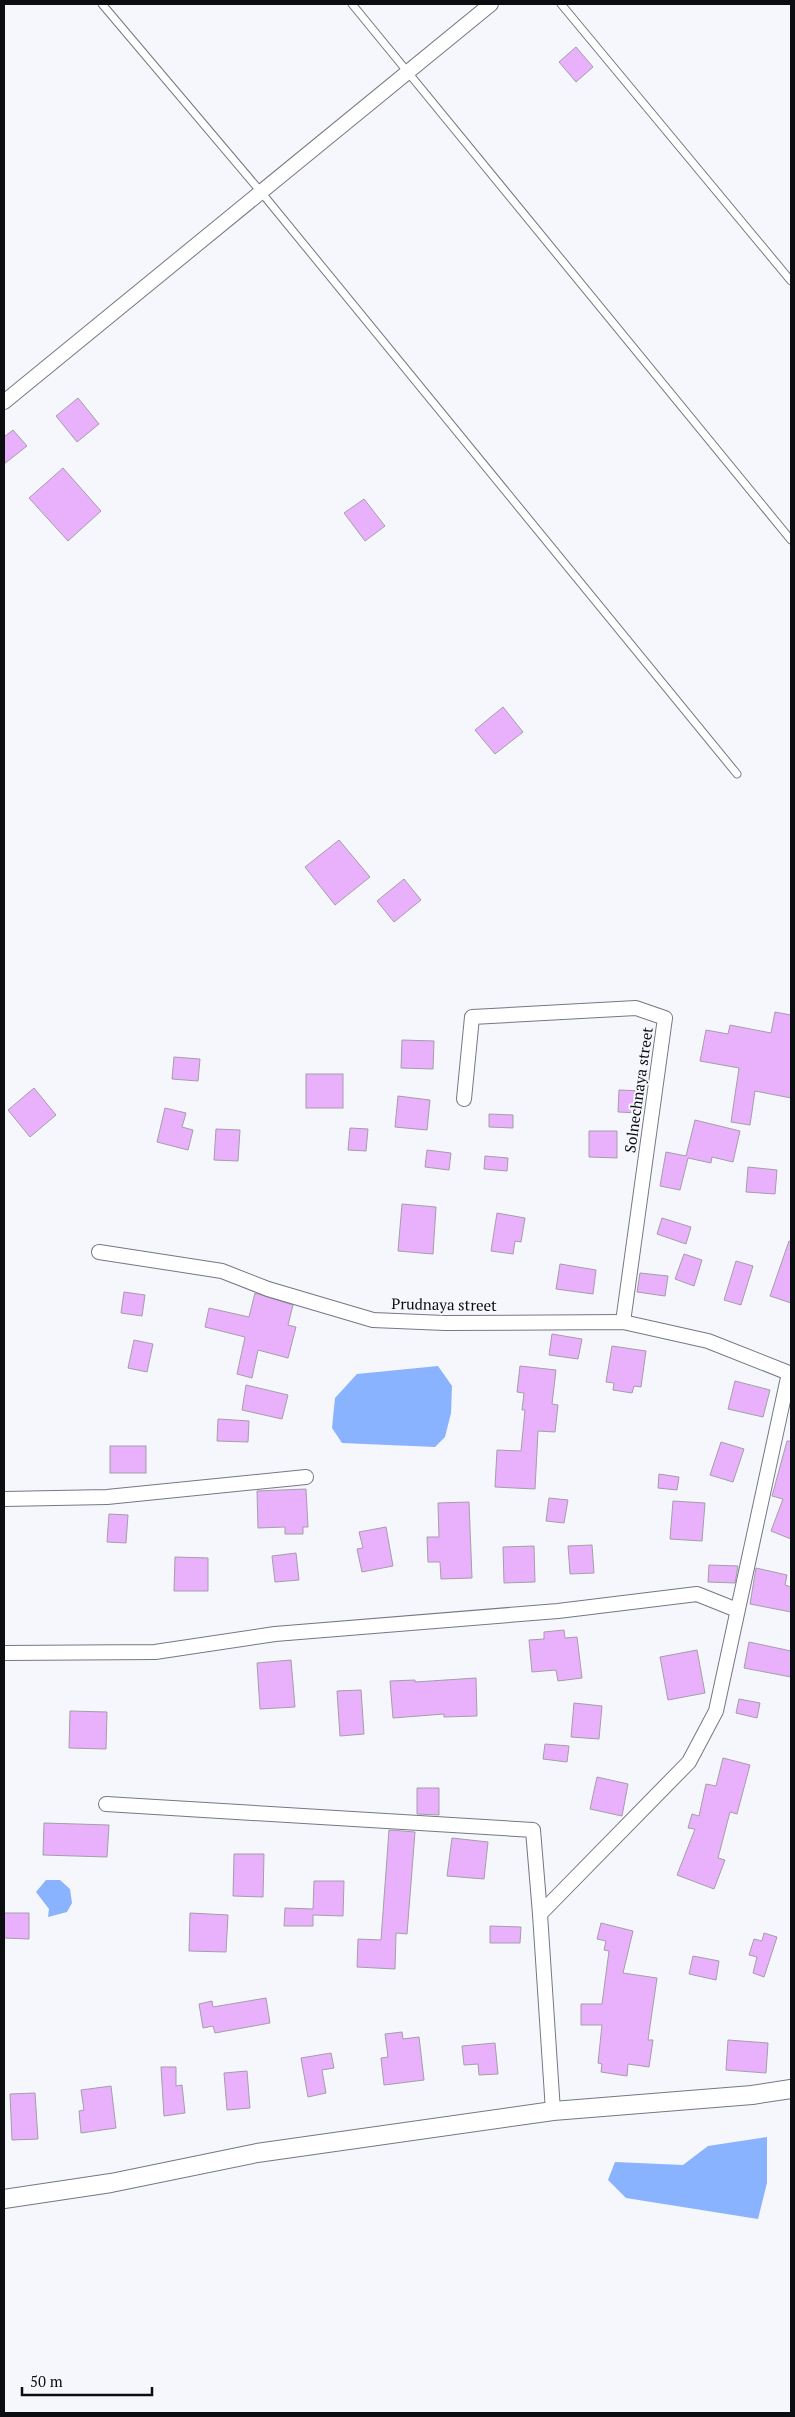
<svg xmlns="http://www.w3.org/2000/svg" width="795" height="2417" viewBox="0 0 795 2417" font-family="'PT Serif',serif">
	<rect width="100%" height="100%" fill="#f5f7fd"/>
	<g fill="#89b2ff">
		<path d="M 438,1366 L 452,1386 L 451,1413 L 445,1437 L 435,1447 L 342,1443 L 332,1428 L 335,1398 L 357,1374 Z"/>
		<path d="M 46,1880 L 60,1880 L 70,1889 L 72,1903 L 67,1912 L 48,1917 L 49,1909 L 36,1892 Z"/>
		<path d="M 767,2137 L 767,2183 L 758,2219 L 626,2198 L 608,2180 L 615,2162 L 683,2165 L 708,2146 Z"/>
	</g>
	<g fill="#e9b1fc" stroke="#a49ea7">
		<path d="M 576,47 L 593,67 L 576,82 L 559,62 Z"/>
		<path d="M 78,398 L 99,424 L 77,442 L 56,416 Z"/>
		<path d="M 13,430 L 27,446 L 4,464 L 4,437 Z"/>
		<path d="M 63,468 L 101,511 L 68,541 L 29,498 Z"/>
		<path d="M 364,499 L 385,526 L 365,541 L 344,513 Z"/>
		<path d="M 503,707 L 523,732 L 495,754 L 475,730 Z"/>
		<path d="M 339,840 L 370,877 L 335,905 L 305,867 Z"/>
		<path d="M 404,879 L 421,900 L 394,922 L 377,901 Z"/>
		<path d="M 775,1012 L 791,1015 L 791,1098 L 755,1091 L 750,1125 L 731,1122 L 739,1068 L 700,1061 L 706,1030 L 728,1034 L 730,1025 L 771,1033 Z"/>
		<path d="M 402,1040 L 434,1041 L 433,1069 L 401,1068 Z"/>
		<path d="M 174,1057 L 200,1059 L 198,1081 L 172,1079 Z"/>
		<rect x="306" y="1074" width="37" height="34"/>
		<path d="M 34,1088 L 56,1115 L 30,1137 L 8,1110 Z"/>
		<path d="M 619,1090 L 642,1091 L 640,1113 L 618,1112 Z"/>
		<path d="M 398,1096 L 430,1100 L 427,1130 L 395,1127 Z"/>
		<path d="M 165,1108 L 186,1113 L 182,1127 L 193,1130 L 188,1150 L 157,1142 Z"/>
		<path d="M 489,1114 L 513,1115 L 513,1128 L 489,1127 Z"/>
		<path d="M 695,1120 L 740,1131 L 733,1162 L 712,1157 L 711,1163 L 688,1158 L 680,1190 L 660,1186 L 666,1152 L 686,1156 Z"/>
		<path d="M 350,1128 L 368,1129 L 366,1151 L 348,1150 Z"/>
		<path d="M 216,1129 L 240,1130 L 238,1161 L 214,1160 Z"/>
		<path d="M 589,1131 L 617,1131 L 617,1158 L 589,1157 Z"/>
		<path d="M 427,1150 L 451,1153 L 449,1170 L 425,1167 Z"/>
		<path d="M 485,1156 L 508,1158 L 507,1171 L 484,1169 Z"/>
		<path d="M 748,1167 L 777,1170 L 775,1194 L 746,1192 Z"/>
		<path d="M 402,1204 L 436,1207 L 433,1254 L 398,1251 Z"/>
		<path d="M 497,1213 L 525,1218 L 521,1242 L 515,1241 L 513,1254 L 491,1251 Z"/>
		<path d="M 662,1218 L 691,1227 L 686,1244 L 657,1234 Z"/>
		<path d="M 789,1241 L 791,1242 L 791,1303 L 770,1296 Z"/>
		<path d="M 684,1254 L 702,1260 L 694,1286 L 675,1279 Z"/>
		<path d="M 736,1261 L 753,1266 L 741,1305 L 724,1300 Z"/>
		<path d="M 560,1264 L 596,1270 L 593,1294 L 556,1289 Z"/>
		<path d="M 640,1273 L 668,1276 L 665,1296 L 637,1292 Z"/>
		<path d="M 124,1292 L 145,1295 L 142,1316 L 121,1313 Z"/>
		<path d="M 255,1293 L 293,1305 L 288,1325 L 296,1327 L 288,1358 L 258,1350 L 252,1378 L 237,1374 L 245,1337 L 205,1327 L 209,1308 L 249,1317 Z"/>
		<path d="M 552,1334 L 582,1339 L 578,1359 L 549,1355 Z"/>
		<path d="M 134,1340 L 153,1344 L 147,1372 L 128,1368 Z"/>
		<path d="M 612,1346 L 646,1351 L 641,1387 L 634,1386 L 632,1393 L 613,1390 L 614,1383 L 606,1382 Z"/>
		<path d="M 520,1366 L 556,1370 L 552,1404 L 558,1405 L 555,1432 L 538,1431 L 535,1489 L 495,1487 L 497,1450 L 521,1451 L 525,1410 L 522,1410 L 524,1393 L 517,1392 Z"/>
		<path d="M 735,1381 L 770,1390 L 763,1417 L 728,1409 Z"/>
		<path d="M 246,1385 L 288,1395 L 282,1419 L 242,1410 Z"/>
		<path d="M 218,1419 L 249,1421 L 248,1442 L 217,1441 Z"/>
		<path d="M 787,1441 L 791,1441 L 791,1539 L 771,1531 L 783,1499 L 772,1496 Z"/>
		<path d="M 721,1442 L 744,1449 L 733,1482 L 710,1475 Z"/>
		<rect x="110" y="1446" width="36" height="27"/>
		<path d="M 659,1474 L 679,1477 L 677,1490 L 658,1488 Z"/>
		<path d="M 306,1489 L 308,1527 L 303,1527 L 303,1534 L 285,1534 L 285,1527 L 258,1528 L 257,1491 Z"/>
		<path d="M 549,1498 L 568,1500 L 564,1523 L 546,1521 Z"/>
		<path d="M 673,1501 L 705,1503 L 702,1541 L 670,1539 Z"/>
		<path d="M 469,1502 L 472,1578 L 441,1579 L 440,1562 L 428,1562 L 427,1537 L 439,1537 L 438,1503 Z"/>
		<path d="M 109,1514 L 128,1515 L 126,1543 L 107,1542 Z"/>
		<path d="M 386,1527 L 393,1566 L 362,1572 L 357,1549 L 363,1548 L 359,1532 Z"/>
		<path d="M 592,1545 L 594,1573 L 570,1574 L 568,1546 Z"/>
		<path d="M 534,1546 L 535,1582 L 504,1583 L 503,1547 Z"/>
		<path d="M 296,1553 L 299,1580 L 275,1582 L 272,1556 Z"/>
		<path d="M 175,1557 L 208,1558 L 208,1591 L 174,1591 Z"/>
		<path d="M 709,1565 L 738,1566 L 735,1583 L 708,1582 Z"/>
		<path d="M 756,1568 L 787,1575 L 785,1585 L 791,1587 L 791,1612 L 750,1604 Z"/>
		<path d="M 564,1630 L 565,1638 L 577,1637 L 582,1678 L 558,1681 L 556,1670 L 532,1672 L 529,1640 L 544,1639 L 544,1632 Z"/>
		<path d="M 749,1642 L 791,1651 L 791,1677 L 744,1668 Z"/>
		<path d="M 697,1650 L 705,1693 L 668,1700 L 660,1657 Z"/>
		<path d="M 291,1660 L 295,1707 L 260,1709 L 257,1663 Z"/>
		<path d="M 476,1678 L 477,1716 L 444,1717 L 444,1714 L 393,1718 L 390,1681 L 415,1680 L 415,1682 Z"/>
		<path d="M 361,1690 L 364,1734 L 340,1736 L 337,1691 Z"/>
		<path d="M 739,1699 L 760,1703 L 757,1718 L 736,1713 Z"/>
		<path d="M 574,1703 L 602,1706 L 599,1739 L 571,1737 Z"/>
		<path d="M 70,1711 L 107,1712 L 106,1749 L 69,1748 Z"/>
		<path d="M 545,1744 L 569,1746 L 567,1762 L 543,1759 Z"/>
		<path d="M 723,1758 L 750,1765 L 737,1814 L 730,1812 L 718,1858 L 725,1860 L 714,1889 L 677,1875 L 695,1829 L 688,1828 L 692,1814 L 699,1816 L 706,1784 L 716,1786 Z"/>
		<path d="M 597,1777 L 628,1784 L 622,1816 L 590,1809 Z"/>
		<path d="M 417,1788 L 439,1788 L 439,1815 L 417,1814 Z"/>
		<path d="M 44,1823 L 109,1825 L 107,1857 L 43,1855 Z"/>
		<path d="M 389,1830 L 415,1832 L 407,1934 L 396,1933 L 395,1969 L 357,1967 L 358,1939 L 381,1940 Z"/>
		<path d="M 452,1838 L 488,1842 L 484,1879 L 447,1876 Z"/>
		<path d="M 234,1854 L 264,1854 L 263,1897 L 233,1896 Z"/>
		<path d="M 314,1881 L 344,1881 L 343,1916 L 313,1915 L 313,1926 L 284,1926 L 285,1908 L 313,1909 Z"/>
		<path d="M 4,1913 L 29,1913 L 29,1939 L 4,1938 Z"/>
		<path d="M 190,1913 L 228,1915 L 226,1952 L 189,1951 Z"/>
		<path d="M 601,1923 L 633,1931 L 623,1973 L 657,1978 L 648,2040 L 653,2040 L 649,2067 L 628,2064 L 627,2076 L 601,2072 L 602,2064 L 598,2063 L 602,2025 L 581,2025 L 581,2004 L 602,2004 L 609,1951 L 604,1950 L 606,1941 L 597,1939 Z"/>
		<path d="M 490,1926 L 521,1927 L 520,1943 L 490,1943 Z"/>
		<path d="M 764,1933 L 777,1937 L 764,1977 L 753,1973 L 757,1957 L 749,1955 L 754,1939 L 762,1941 Z"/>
		<path d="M 693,1956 L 719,1961 L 716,1980 L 689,1974 Z"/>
		<path d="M 266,1998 L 270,2023 L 215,2033 L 213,2026 L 203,2028 L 199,2004 L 212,2001 L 213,2007 Z"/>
		<path d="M 402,2032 L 403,2039 L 419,2037 L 424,2080 L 384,2085 L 381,2058 L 388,2057 L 385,2034 Z"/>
		<path d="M 728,2040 L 768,2043 L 766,2073 L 726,2070 Z"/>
		<path d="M 495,2043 L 498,2074 L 479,2075 L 478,2064 L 464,2065 L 462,2046 Z"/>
		<path d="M 331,2053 L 334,2068 L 322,2070 L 326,2093 L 308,2097 L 301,2058 Z"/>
		<path d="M 161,2067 L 176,2067 L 176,2086 L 182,2085 L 185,2113 L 164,2116 Z"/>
		<path d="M 247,2071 L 250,2108 L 227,2110 L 224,2073 Z"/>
		<path d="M 111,2086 L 116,2128 L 81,2133 L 79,2111 L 84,2110 L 81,2090 Z"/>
		<path d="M 35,2093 L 38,2139 L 12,2140 L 10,2094 Z"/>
	</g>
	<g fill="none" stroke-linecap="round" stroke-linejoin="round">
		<g stroke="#747881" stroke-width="9">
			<g id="service">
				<path d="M 102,4 L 261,192 L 737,774"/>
				<path d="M 352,4 L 791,540"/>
				<path d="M 561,4 L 791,281"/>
			</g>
		</g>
		<g stroke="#747881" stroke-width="16">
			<g id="minor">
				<path d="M 4,402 L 491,4"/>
				<path d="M 464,1099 L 472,1017 L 636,1008 L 665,1018 L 623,1322"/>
				<path d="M 99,1252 L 222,1271 L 268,1289 L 373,1320 L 445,1323 L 623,1322 L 708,1341 L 789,1373"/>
				<path d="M 4,1499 L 107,1497 L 306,1477"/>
				<path d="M 4,1653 L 155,1652 L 275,1634 L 558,1611 L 697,1594 L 737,1610"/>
				<path d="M 106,1804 L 533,1830 L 540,1914"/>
				<path d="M 553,2111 L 540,1914 L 689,1762 L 716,1711 L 789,1373 L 791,1373"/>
			</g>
		</g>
		<g stroke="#747881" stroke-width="20">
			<path id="tertiary" d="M 4,2199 L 111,2183 L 257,2153 L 553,2111 L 752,2095 L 791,2089"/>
		</g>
		<use href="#service" stroke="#fff" stroke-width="7"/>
		<use href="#minor" stroke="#fff" stroke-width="14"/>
		<use href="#tertiary" stroke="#fff" stroke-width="18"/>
	</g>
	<g text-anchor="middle" stroke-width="4" stroke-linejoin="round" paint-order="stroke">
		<g font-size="15" fill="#0c0d11" stroke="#f5f7fd">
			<text transform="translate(639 1090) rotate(-82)" y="5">Solnechnaya street</text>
			<text transform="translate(444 1305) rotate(1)" y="5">Prudnaya street</text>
		</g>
	</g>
	<rect width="795" height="2417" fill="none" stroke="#0c0d11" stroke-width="10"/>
	<path d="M22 2387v8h130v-8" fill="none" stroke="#0c0d11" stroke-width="2.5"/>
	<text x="30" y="2387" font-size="15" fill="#0c0d11" stroke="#f5f7fd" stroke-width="4" paint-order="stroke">50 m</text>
</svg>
